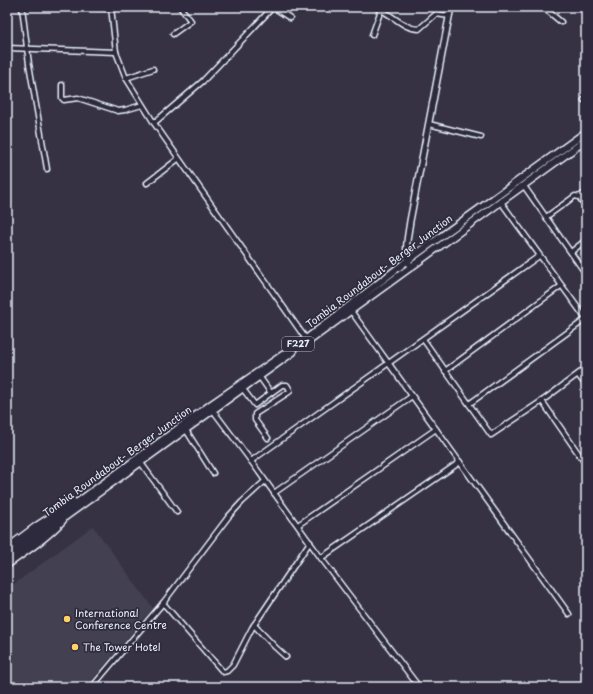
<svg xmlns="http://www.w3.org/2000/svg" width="593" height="694" viewBox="0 0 593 694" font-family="'Playpen Sans',sans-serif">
	<rect width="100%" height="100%" fill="#363244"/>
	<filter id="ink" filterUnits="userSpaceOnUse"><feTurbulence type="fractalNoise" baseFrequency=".025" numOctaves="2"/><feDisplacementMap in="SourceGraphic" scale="8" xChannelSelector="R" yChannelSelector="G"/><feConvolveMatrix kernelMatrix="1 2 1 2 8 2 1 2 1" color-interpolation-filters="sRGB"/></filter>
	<g filter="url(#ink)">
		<path fill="#433f51" d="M 93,526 L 153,608 L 86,687 L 7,687 L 7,589 Z"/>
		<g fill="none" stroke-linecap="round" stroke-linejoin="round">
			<g stroke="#e8f1f8" stroke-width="7">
				<g id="minor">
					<path d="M 22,7 L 29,64 L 47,169"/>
					<path d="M 88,7 L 111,9"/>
					<path d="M 111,7 L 116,52 L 126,78 L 154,123 L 306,339"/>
					<path d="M 273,7 L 290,18"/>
					<path d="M 375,7 L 381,10"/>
					<path d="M 543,7 L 561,22"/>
					<path d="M 173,34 L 191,21 L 180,7"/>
					<path d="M 372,35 L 381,10 C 394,16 404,29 419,29 L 436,14 L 449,16"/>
					<path d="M 7,48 L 116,52"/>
					<path d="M 126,78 L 153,69"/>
					<path d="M 62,85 L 62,98 L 64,100 L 78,98 L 118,111 L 125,110 L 142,105"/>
					<path d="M 584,100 L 586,101"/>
					<path d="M 154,123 L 203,81 L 242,40 L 273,7"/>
					<path d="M 429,124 L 481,137"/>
					<path d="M 147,183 L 178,159"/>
					<path d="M 524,186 L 586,274"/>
					<path d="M 579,197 L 586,192"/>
					<path d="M 501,202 L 586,319"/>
					<path d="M 546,217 L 575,196 L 579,197 L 586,207"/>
					<path d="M 571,252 L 586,240"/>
					<path d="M 351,311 L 569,614"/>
					<path d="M 423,339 L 491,435 L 542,401 L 586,368"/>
					<path d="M 445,371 L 561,286"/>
					<path d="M 578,375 L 586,385"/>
					<path d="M 243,389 L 255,405 L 271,393 L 259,376"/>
					<path d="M 542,401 L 585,463"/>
					<path d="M 469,404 L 586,319"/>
					<path d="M 212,409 L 251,461 L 321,558 L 419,687"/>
					<path d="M 186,430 L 213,473"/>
					<path d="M 268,438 L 255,420 L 255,414 L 289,392 L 290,390 L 287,385 L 282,385 L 271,393"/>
					<path d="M 251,461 L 539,256"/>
					<path d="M 141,463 L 177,512"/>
					<path d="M 274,493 L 412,396"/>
					<path d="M 298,525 L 436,429"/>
					<path d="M 321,558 L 460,462"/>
					<path d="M 163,603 L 223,672 L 227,671 L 233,665 L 252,628 L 310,542"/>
					<path d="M 254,625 L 275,647 L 286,657"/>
					<path d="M 92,687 L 163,603 L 229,516 L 242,502 L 265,481"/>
				</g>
			</g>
			<g stroke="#e8f1f8" stroke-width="8">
				<path id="tertiary" d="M 411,267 C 403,253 408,236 410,221 L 451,7"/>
			</g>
			<g stroke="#e8f1f8" stroke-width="9">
				<g id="secondary">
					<path d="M 7,548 L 38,525 L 74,502"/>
					<path d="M 7,565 C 26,551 47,538 63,520"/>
				</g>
			</g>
			<g stroke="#e8f1f8" stroke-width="9">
				<g id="primary">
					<path d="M 309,341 L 586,140"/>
					<path d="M 7,554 L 213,403 L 306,339 L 407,261 L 586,132"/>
					<path d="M 7,559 L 293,352"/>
				</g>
			</g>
			<use href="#minor" stroke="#2f2a3d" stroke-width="4"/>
			<use href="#tertiary" stroke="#2f2a3d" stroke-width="5"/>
			<use href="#secondary" stroke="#2f2a3d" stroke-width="6"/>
			<use href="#primary" stroke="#2f2a3d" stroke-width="6"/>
		</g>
	</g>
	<g fill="#ffd166" stroke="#2f2a3d" stroke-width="1.5">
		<circle cx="67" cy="619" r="4"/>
		<circle cx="75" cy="647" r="4"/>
	</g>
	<g text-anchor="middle" stroke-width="3.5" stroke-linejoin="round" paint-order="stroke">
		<rect fill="#2f2a3d" stroke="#b0b5c0" stroke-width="1" x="282" y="337" width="32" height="14" rx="3"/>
		<g font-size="9" font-weight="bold" fill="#e8f1f8">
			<text x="298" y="347">F227</text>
		</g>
		<g font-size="10" fill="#e8f1f8" stroke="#2f2a3d">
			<text transform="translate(379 271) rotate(-37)" y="4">Tombia Roundabout- Berger Junction</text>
			<text transform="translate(117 461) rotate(-36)" y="4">Tombia Roundabout- Berger Junction</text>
		</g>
		<g font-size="10" fill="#e8f1f8" stroke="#2f2a3d" text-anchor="start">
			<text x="75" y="617">International<tspan x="75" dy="12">Conference Centre</tspan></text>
			<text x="83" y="651">The Tower Hotel</text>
		</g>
	</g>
	<rect width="593" height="694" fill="none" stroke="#2f2a3d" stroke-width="24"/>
	<rect x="12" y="12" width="569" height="670" fill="none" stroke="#e8f1f8" stroke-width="1.5" filter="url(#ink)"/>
</svg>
